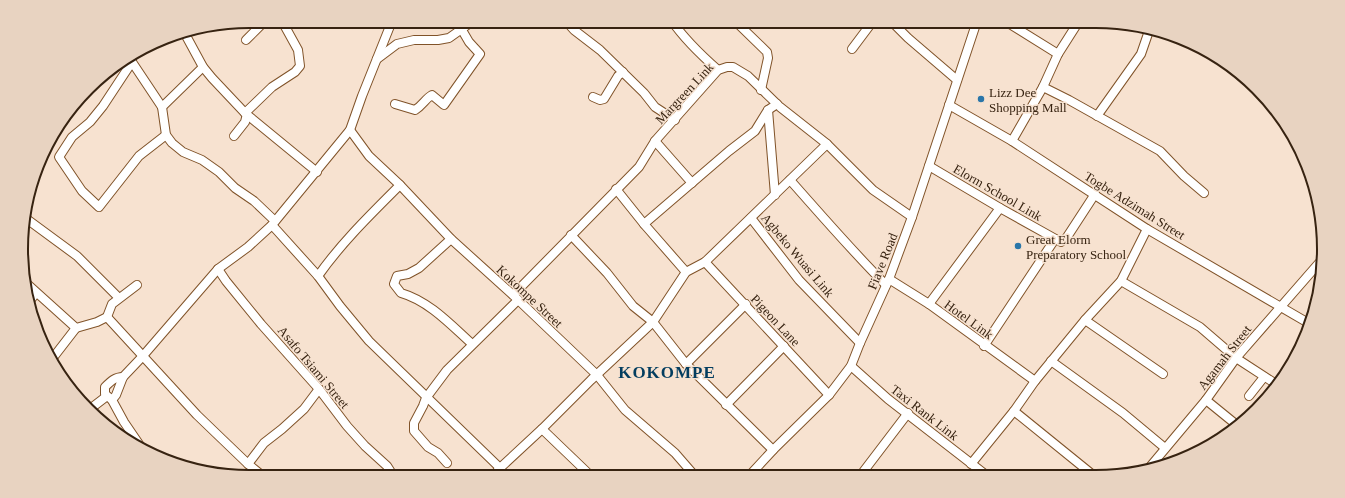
<svg xmlns="http://www.w3.org/2000/svg" width="1345" height="498" viewBox="0 0 1345 498" font-family="'Times New Roman',serif">
	<rect width="100%" height="100%" fill="#f7e2d0"/>
	<g fill="none" stroke-linecap="round" stroke-linejoin="round">
		<g stroke="#805329" stroke-width="10">
			<g id="minor">
				<path d="M 566,21 L 574,30 L 600,50 L 644,93 L 655,107 L 675,120"/>
				<path d="M 672,21 C 685,40 701,55 718,70"/>
				<path d="M 735,21 L 767,52 L 768,58 L 761,90"/>
				<path d="M 891,21 L 908,38 L 957,80"/>
				<path d="M 1005,21 L 1058,54"/>
				<path d="M 184,32 L 203,67 L 212,78 L 245,113 L 317,172"/>
				<path d="M 246,40 L 265,21"/>
				<path d="M 852,49 L 873,21"/>
				<path d="M 130,59 L 162,107 L 166,135 L 172,143 L 183,152 L 202,160 L 219,172 L 235,188 L 254,201 L 275,221"/>
				<path d="M 377,59 L 397,44 L 414,40 L 438,40 L 449,38 L 473,21"/>
				<path d="M 132,62 L 103,106 L 90,122 L 72,137 L 59,157 L 82,191 L 99,207 L 139,156 L 166,135"/>
				<path d="M 1043,87 L 1069,100 L 1160,151 L 1184,176 L 1204,193"/>
				<path d="M 593,97 L 600,100 L 604,99 L 618,76 L 623,72"/>
				<path d="M 395,104 L 415,110 C 423,105 425,99 432,95 L 444,105 L 480,54 L 469,42 L 462,30"/>
				<path d="M 949,105 L 1012,141 L 1147,229 L 1310,324"/>
				<path d="M 162,107 L 203,67"/>
				<path d="M 768,110 L 775,195"/>
				<path d="M 245,113 L 272,87 L 295,72 L 300,66 L 298,50 L 282,21"/>
				<path d="M 1097,116 L 1141,54 L 1150,28"/>
				<path d="M 350,130 L 369,156 L 400,185 L 451,239 L 513,295 L 597,375 L 625,410 L 675,453 L 695,476"/>
				<path d="M 234,136 L 245,122 L 247,114"/>
				<path d="M 655,141 L 692,183"/>
				<path d="M 1012,141 L 1043,87 L 1058,54 L 1079,21"/>
				<path d="M 929,166 L 1000,208 L 1061,242 L 1067,237 L 1095,194"/>
				<path d="M 790,180 C 822,216 852,251 886,285"/>
				<path d="M 616,189 L 644,224 L 686,272"/>
				<path d="M 24,217 L 77,256 L 119,298"/>
				<path d="M 751,218 L 799,280 L 860,343"/>
				<path d="M 644,224 L 729,151 L 755,131 L 768,110 L 777,104"/>
				<path d="M 272,225 L 318,276 L 340,306 L 369,341 L 500,468"/>
				<path d="M 571,235 L 607,273 L 633,306 L 653,322 L 686,364 L 773,450"/>
				<path d="M 451,239 L 419,268 L 408,274 L 397,276 L 394,284 L 401,293 C 429,301 451,325 472,344"/>
				<path d="M 705,262 L 829,395"/>
				<path d="M 218,269 L 226,281 L 261,324 L 319,389 L 347,426 L 365,446 L 387,466 L 394,477"/>
				<path d="M 318,276 C 342,242 371,214 400,185"/>
				<path d="M 889,279 L 929,304 L 1035,381"/>
				<path d="M 1121,281 L 1200,327 L 1236,358 L 1276,384"/>
				<path d="M 25,282 L 76,328 L 97,322 L 107,317 L 112,304 L 137,285"/>
				<path d="M 513,295 L 639,167 L 655,141 L 718,70 L 727,67 L 733,67 L 748,76 L 780,107 L 827,144 L 873,190 L 912,217"/>
				<path d="M 29,302 L 36,293"/>
				<path d="M 929,304 L 1000,208"/>
				<path d="M 107,317 L 197,415 L 248,464 L 264,477"/>
				<path d="M 1085,320 L 1163,374"/>
				<path d="M 984,346 L 1055,239"/>
				<path d="M 52,359 L 76,328"/>
				<path d="M 1051,361 L 1123,413 L 1165,448"/>
				<path d="M 686,364 L 746,304"/>
				<path d="M 851,366 L 888,399 L 986,475"/>
				<path d="M 1249,396 L 1264,377"/>
				<path d="M 112,400 L 105,394 L 105,387 C 111,381 115,377 123,377"/>
				<path d="M 1206,400 L 1238,426"/>
				<path d="M 726,405 L 784,346"/>
				<path d="M 90,409 L 107,396"/>
				<path d="M 1014,411 L 1093,475"/>
				<path d="M 542,429 L 591,476"/>
				<path d="M 139,444 L 124,422 L 112,400 L 116,395 L 123,377 L 142,357 L 218,269 L 248,247 L 272,225 L 350,130 L 362,96 L 392,21"/>
				<path d="M 447,463 L 438,453 L 428,447 L 414,431 L 414,423 L 423,406 L 426,398 L 447,370 L 518,300"/>
				<path d="M 248,464 L 264,443 L 282,429 L 304,409 L 319,389"/>
				<path d="M 971,464 L 1014,411 L 1035,381 L 1085,320 L 1121,281 L 1147,229"/>
				<path d="M 1149,468 L 1206,400 L 1236,358 L 1319,263"/>
				<path d="M 493,476 L 500,468 L 542,429 L 591,380 L 653,322 L 686,272 L 705,262 L 827,144"/>
				<path d="M 749,476 L 773,450 L 829,395 L 851,366 L 860,343 L 889,279 L 912,217 L 977,21"/>
				<path d="M 860,476 L 908,413"/>
			</g>
		</g>
		<use href="#minor" stroke="#fff" stroke-width="8"/>
	</g>
	<g fill="#2a76a9" stroke="#f7e2d0" stroke-width="1.5">
		<circle cx="981" cy="99" r="4"/>
		<circle cx="1018" cy="246" r="4"/>
	</g>
	<g text-anchor="middle" stroke-width="3" stroke-linejoin="round" paint-order="stroke">
		<g font-size="13" fill="#372311" stroke="#f7e2d0" text-anchor="start">
			<text x="989" y="97">Lizz Dee<tspan x="989" dy="15">Shopping Mall</tspan></text>
			<text x="1026" y="244">Great Elorm<tspan x="1026" dy="15">Preparatory School</tspan></text>
		</g>
		<g font-size="13" fill="#372311" stroke="#f7e2d0">
			<text transform="translate(684 93) rotate(-47)" y="5">Margreen Link</text>
			<text transform="translate(998 192) rotate(30)" y="5">Elorm School Link</text>
			<text transform="translate(1135 205) rotate(32)" y="5">Togbe Adzimah Street</text>
			<text transform="translate(798 255) rotate(50)" y="5">Agbeko Wuasi Link</text>
			<text transform="translate(882 261) rotate(-68)" y="5">Fiave Road</text>
			<text transform="translate(530 296) rotate(43)" y="5">Kokompe Street</text>
			<text transform="translate(969 319) rotate(36)" y="5">Hotel Link</text>
			<text transform="translate(776 320) rotate(47)" y="5">Pigeon Lane</text>
			<text transform="translate(1224 357) rotate(-52)" y="5">Agamah Street</text>
			<text transform="translate(314 367) rotate(50)" y="5">Asafo Tsiami Street</text>
			<text transform="translate(925 412) rotate(38)" y="5">Taxi Rank Link</text>
		</g>
		<g font-size="17" font-weight="bold" letter-spacing="1" fill="#033d5f" stroke="#f7e2d0">
			<text x="667" y="378">KOKOMPE</text>
		</g>
	</g>
	<path d="M0 0H1345V498H0ZM249 28H1096A221 221 0 0 1 1317 249V249A221 221 0 0 1 1096 470H249A221 221 0 0 1 28 249V249A221 221 0 0 1 249 28Z" fill="#e8d3c1" fill-rule="evenodd"/>
	<path fill="none" stroke="#372311" stroke-width="2" d="M249 28H1096A221 221 0 0 1 1317 249V249A221 221 0 0 1 1096 470H249A221 221 0 0 1 28 249V249A221 221 0 0 1 249 28Z"/>
</svg>
